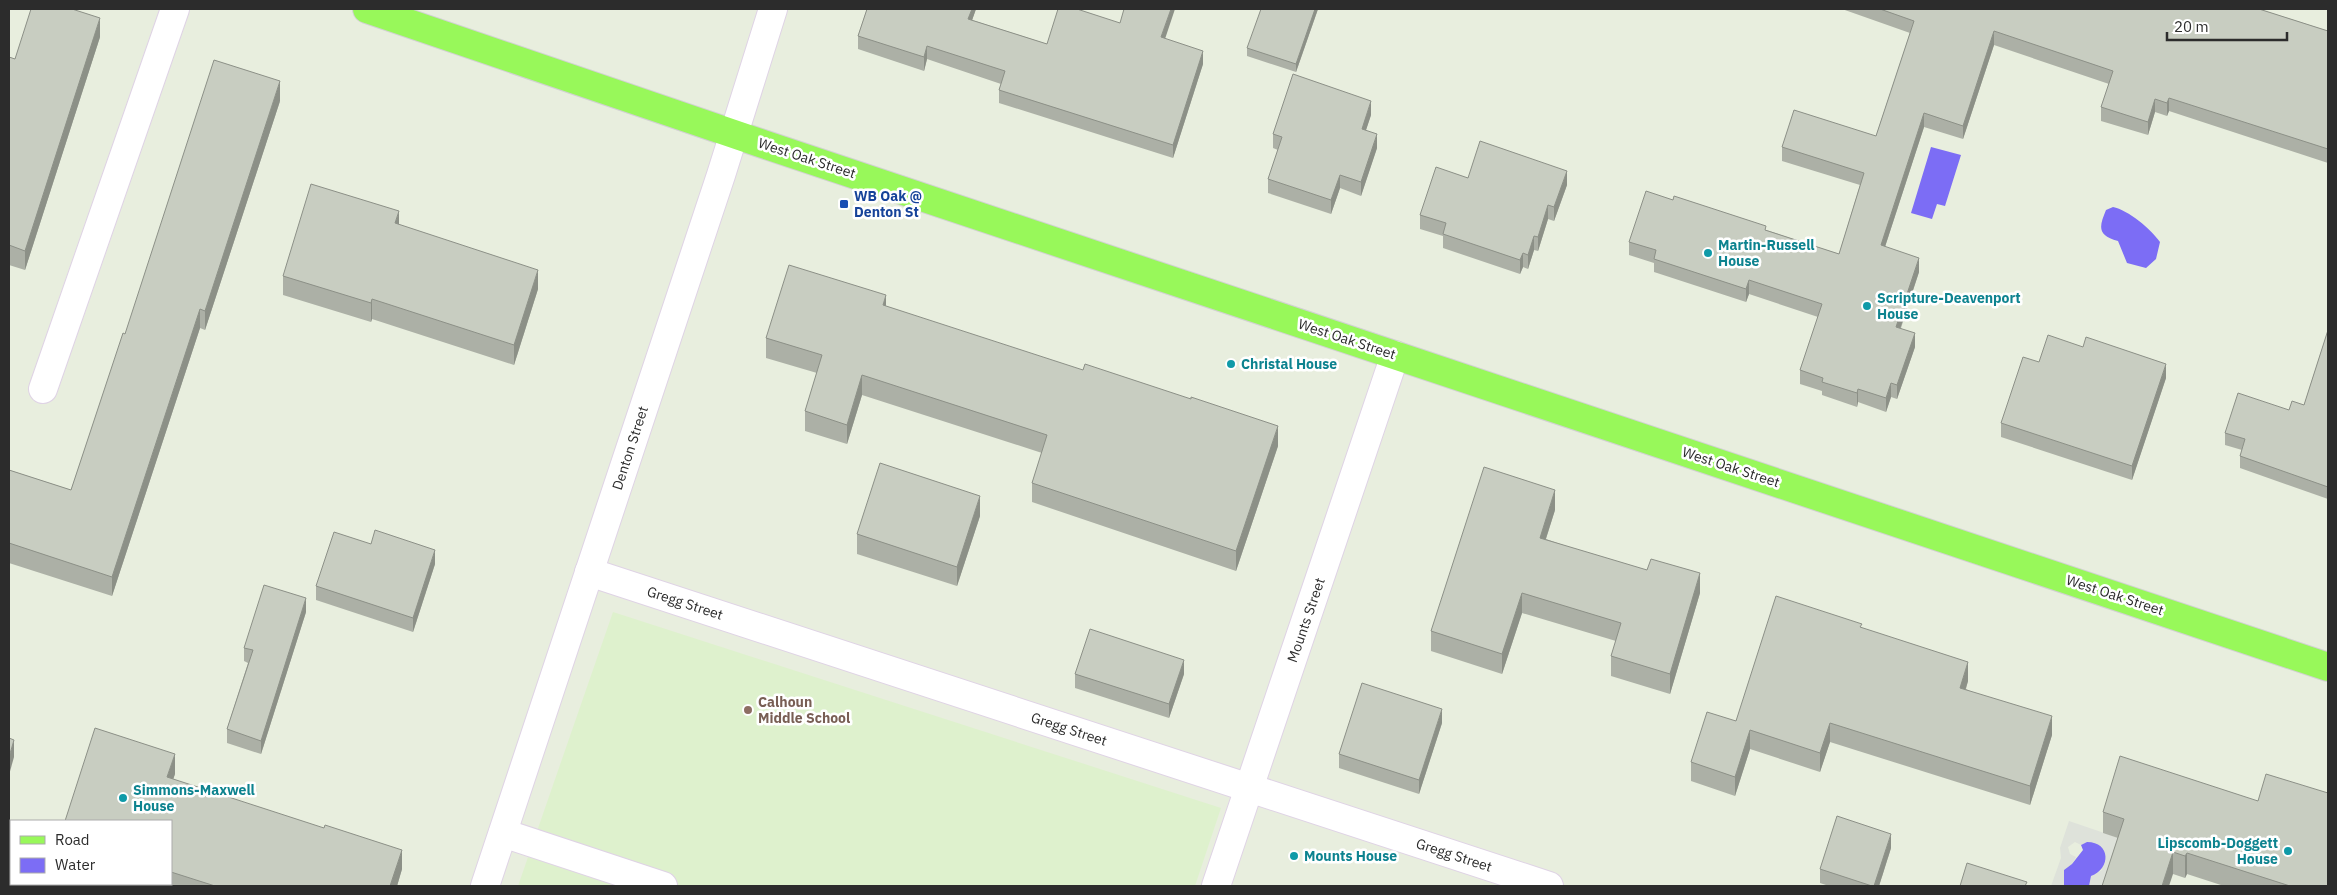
<svg xmlns="http://www.w3.org/2000/svg" width="2337" height="895" viewBox="0 0 2337 895" font-family="'IBM Plex Sans',sans-serif">
	<rect width="100%" height="100%" fill="#e8eede"/>
	<path fill="#def1cd" d="M 613,612 L 1221,808 L 1195,886 L 518,886 Z"/>
	<path fill="#dee2da" d="M 2069,821 L 2163,853 L 2152,886 L 2089,886 L 2091,876 L 2102,870 L 2087,842 L 2081,845 L 2075,842 L 2068,847 L 2070,854 L 2076,857 L 2072,864 L 2064,870 L 2064,886 L 2051,886 L 2061,858 L 2060,848 Z"/>
	<g fill="#7c6df5">
		<path d="M 1931,147 L 1961,155 L 1945,206 L 1937,204 L 1932,219 L 1911,213 Z"/>
		<path d="M 2113,207 C 2128,210 2151,229 2160,242 L 2156,259 L 2146,268 L 2127,263 L 2118,241 C 2097,235 2099,227 2106,210 Z"/>
		<path d="M 2087,842 C 2111,842 2111,869 2091,876 L 2089,886 L 2064,886 L 2064,870 L 2072,864 L 2083,850 L 2081,845 Z"/>
	</g>
	<g fill="none" stroke-linecap="round" stroke-linejoin="round">
		<g stroke="#dfd3e5" stroke-width="30">
			<g id="minor">
				<path d="M 43,389 L 175,9"/>
				<path d="M 589,572 L 1549,886"/>
				<path d="M 503,833 L 663,886"/>
				<path d="M 485,886 L 721,175 L 773,9"/>
				<path d="M 1216,886 L 1395,355"/>
			</g>
		</g>
		<g stroke="#d1d1d1" stroke-width="30">
			<path id="major" d="M 367,9 L 763,144 L 2328,667"/>
		</g>
		<use href="#minor" stroke="#fff" stroke-width="28"/>
		<use href="#major" stroke="#98f85a" stroke-width="28"/>
	</g>
	<g fill="#acb0a6">
		<path d="M 867,9 L 976,9 L 972,20 L 1047,44 L 1165,39 L 1203,64 L 1173,158 L 999,103 L 999,90 L 1001,84 L 927,59 L 924,71 L 858,49 L 858,36 Z"/>
		<path d="M 1318,9 L 1296,72 L 1247,56 L 1247,48 Z"/>
		<path d="M 1842,9 L 2259,9 L 2328,31 L 2328,163 L 2169,111 L 2167,116 L 2155,112 L 2148,135 L 2101,121 L 2101,107 L 2109,84 L 1994,45 L 1963,139 L 1924,127 L 1885,247 L 1919,272 L 1901,328 L 1915,347 L 1897,399 L 1891,397 L 1886,412 L 1858,402 L 1857,407 L 1822,395 L 1822,391 L 1800,384 L 1800,370 L 1818,317 L 1749,294 L 1746,302 L 1654,272 L 1654,263 L 1629,255 L 1629,242 L 1766,230 L 1839,254 L 1860,185 L 1782,161 L 1782,147 L 1876,136 L 1910,33 Z"/>
		<path d="M 100,37 L 25,270 L 9,265 L 9,57 L 15,59 Z"/>
		<path d="M 280,101 L 205,330 L 200,328 L 112,596 L 9,563 L 9,470 L 71,490 L 125,334 Z"/>
		<path d="M 1371,115 L 1366,130 L 1377,148 L 1361,196 L 1340,188 L 1331,214 L 1268,193 L 1268,179 L 1278,150 L 1273,148 L 1273,134 Z"/>
		<path d="M 1468,178 L 1567,185 L 1554,221 L 1548,219 L 1538,251 L 1534,250 L 1528,269 L 1523,267 L 1520,274 L 1443,248 L 1443,236 L 1420,229 L 1420,215 Z"/>
		<path d="M 399,225 L 538,289 L 514,365 L 372,319 L 371,322 L 283,295 L 283,276 Z"/>
		<path d="M 886,306 L 1278,446 L 1236,571 L 1032,502 L 1032,483 L 1042,453 L 862,395 L 847,444 L 805,431 L 805,411 L 817,373 L 766,358 L 766,338 Z"/>
		<path d="M 2328,330 L 2328,499 L 2240,468 L 2240,456 L 2242,450 L 2225,445 L 2225,433 L 2304,405 Z"/>
		<path d="M 2039,362 L 2166,378 L 2132,480 L 2001,437 L 2001,423 Z"/>
		<path d="M 1555,510 L 1546,539 L 1700,593 L 1670,694 L 1611,676 L 1611,656 L 1616,641 L 1522,613 L 1502,674 L 1431,651 L 1431,631 Z"/>
		<path d="M 980,516 L 957,586 L 857,554 L 857,534 Z"/>
		<path d="M 371,544 L 435,564 L 413,632 L 316,600 L 316,586 Z"/>
		<path d="M 306,612 L 261,754 L 227,743 L 227,729 L 248,663 L 244,661 L 244,648 Z"/>
		<path d="M 1862,628 L 1968,681 L 1966,689 L 2052,735 L 2030,805 L 1830,742 L 1820,772 L 1750,749 L 1735,796 L 1691,781 L 1691,762 L 1736,721 Z"/>
		<path d="M 1075,674 L 1184,674 L 1169,718 L 1075,688 Z"/>
		<path d="M 1442,723 L 1419,794 L 1339,768 L 1339,754 Z"/>
		<path d="M 175,774 L 173,779 L 402,869 L 397,886 L 155,886 L 147,884 L 171,884 L 171,821 L 65,821 Z"/>
		<path d="M 2103,812 L 2328,886 L 2224,886 L 2187,874 L 2185,878 L 2173,874 L 2118,838 L 2103,833 Z"/>
		<path d="M 1891,848 L 1879,886 L 1829,886 L 1820,883 L 1820,869 Z"/>
	</g>
	<g fill="#8c9087">
		<path d="M 972,9 L 976,9 L 968,32 L 968,19 Z"/>
		<path d="M 1171,9 L 1175,9 L 1161,51 L 1161,37 Z"/>
		<path d="M 1315,9 L 1318,9 L 1296,72 L 1296,64 Z"/>
		<path d="M 100,18 L 100,37 L 25,270 L 25,251 Z"/>
		<path d="M 1994,31 L 1994,45 L 1963,139 L 1963,126 Z"/>
		<path d="M 927,46 L 927,59 L 924,71 L 924,57 Z"/>
		<path d="M 1203,51 L 1203,64 L 1173,158 L 1173,145 Z"/>
		<path d="M 280,81 L 280,101 L 205,330 L 205,311 Z"/>
		<path d="M 2169,98 L 2169,111 L 2167,116 L 2167,103 Z"/>
		<path d="M 2155,99 L 2155,112 L 2148,135 L 2148,122 Z"/>
		<path d="M 1371,101 L 1371,115 L 1362,142 L 1362,129 Z"/>
		<path d="M 1924,113 L 1924,127 L 1881,259 L 1881,245 Z"/>
		<path d="M 1377,134 L 1377,148 L 1361,196 L 1361,182 Z"/>
		<path d="M 1567,171 L 1567,185 L 1554,221 L 1554,207 Z"/>
		<path d="M 1340,175 L 1340,188 L 1331,214 L 1331,200 Z"/>
		<path d="M 1548,205 L 1548,219 L 1538,251 L 1538,237 Z"/>
		<path d="M 399,211 L 399,231 L 395,223 Z"/>
		<path d="M 1534,236 L 1534,250 L 1528,269 L 1528,255 Z"/>
		<path d="M 1523,253 L 1523,267 L 1520,274 L 1520,260 Z"/>
		<path d="M 1919,258 L 1919,272 L 1896,341 L 1896,327 Z"/>
		<path d="M 538,270 L 538,289 L 514,365 L 514,345 Z"/>
		<path d="M 1749,280 L 1749,294 L 1746,302 L 1746,289 Z"/>
		<path d="M 886,295 L 886,314 L 883,305 Z"/>
		<path d="M 372,299 L 372,319 L 371,322 L 371,303 Z"/>
		<path d="M 200,309 L 200,328 L 112,596 L 112,577 Z"/>
		<path d="M 1915,333 L 1915,347 L 1897,399 L 1897,385 Z"/>
		<path d="M 2166,364 L 2166,378 L 2132,480 L 2132,466 Z"/>
		<path d="M 862,375 L 862,395 L 847,444 L 847,425 Z"/>
		<path d="M 1891,383 L 1891,397 L 1886,412 L 1886,398 Z"/>
		<path d="M 1858,389 L 1858,402 L 1857,407 L 1857,393 Z"/>
		<path d="M 1278,426 L 1278,446 L 1236,571 L 1236,551 Z"/>
		<path d="M 1555,490 L 1555,510 L 1540,557 L 1540,538 Z"/>
		<path d="M 980,496 L 980,516 L 957,586 L 957,567 Z"/>
		<path d="M 435,550 L 435,564 L 413,632 L 413,618 Z"/>
		<path d="M 1700,573 L 1700,593 L 1670,694 L 1670,674 Z"/>
		<path d="M 1522,593 L 1522,613 L 1502,674 L 1502,654 Z"/>
		<path d="M 306,598 L 306,612 L 261,754 L 261,741 Z"/>
		<path d="M 1184,660 L 1184,674 L 1169,718 L 1169,704 Z"/>
		<path d="M 1968,662 L 1968,681 L 1960,707 L 1960,688 Z"/>
		<path d="M 1442,709 L 1442,723 L 1419,794 L 1419,780 Z"/>
		<path d="M 2052,716 L 2052,735 L 2030,805 L 2030,786 Z"/>
		<path d="M 1830,723 L 1830,742 L 1820,772 L 1820,753 Z"/>
		<path d="M 1750,730 L 1750,749 L 1735,796 L 1735,777 Z"/>
		<path d="M 14,740 L 14,757 L 9,775 L 9,757 Z"/>
		<path d="M 175,754 L 175,774 L 167,797 L 167,777 Z"/>
		<path d="M 1891,834 L 1891,848 L 1879,886 L 1874,886 Z"/>
		<path d="M 402,850 L 402,869 L 397,886 L 390,886 Z"/>
		<path d="M 2173,852 L 2173,874 L 2169,886 L 2162,886 Z"/>
		<path d="M 2187,853 L 2187,874 L 2185,878 L 2185,856 Z"/>
	</g>
	<g fill="#c8cdc1" stroke="#8c9087">
		<path d="M 31,9 L 72,9 L 100,18 L 25,251 L 9,245 L 9,57 L 15,59 Z"/>
		<path d="M 867,9 L 972,9 L 968,19 L 1047,44 L 1058,9 L 1077,9 L 1120,23 L 1124,9 L 1171,9 L 1161,37 L 1203,51 L 1173,145 L 999,90 L 1005,71 L 927,46 L 924,57 L 858,36 Z"/>
		<path d="M 1261,9 L 1315,9 L 1296,64 L 1247,48 Z"/>
		<path d="M 1880,9 L 2259,9 L 2328,31 L 2328,149 L 2169,98 L 2167,103 L 2155,99 L 2148,122 L 2101,107 L 2113,71 L 1994,31 L 1963,126 L 1924,113 L 1881,245 L 1919,258 L 1896,327 L 1915,333 L 1897,385 L 1891,383 L 1886,398 L 1858,389 L 1857,393 L 1822,382 L 1823,378 L 1800,370 L 1822,304 L 1749,280 L 1746,289 L 1654,259 L 1656,250 L 1629,242 L 1646,191 L 1673,200 L 1674,196 L 1766,226 L 1765,230 L 1839,254 L 1864,173 L 1782,147 L 1794,110 L 1876,136 L 1914,21 Z"/>
		<path d="M 214,60 L 280,81 L 205,311 L 200,309 L 112,577 L 9,543 L 9,470 L 71,490 L 123,333 L 125,334 Z"/>
		<path d="M 1293,74 L 1371,101 L 1362,129 L 1377,134 L 1361,182 L 1340,175 L 1331,200 L 1268,179 L 1282,137 L 1273,134 Z"/>
		<path d="M 1480,141 L 1567,171 L 1554,207 L 1548,205 L 1538,237 L 1534,236 L 1528,255 L 1523,253 L 1520,260 L 1443,234 L 1446,223 L 1420,215 L 1436,167 L 1468,178 Z"/>
		<path d="M 311,184 L 399,211 L 395,223 L 538,270 L 514,345 L 372,299 L 371,303 L 283,276 Z"/>
		<path d="M 789,265 L 886,295 L 883,305 L 1083,370 L 1085,364 L 1191,399 L 1191,397 L 1278,426 L 1236,551 L 1032,483 L 1047,435 L 862,375 L 847,425 L 805,411 L 822,355 L 766,338 Z"/>
		<path d="M 2328,330 L 2328,487 L 2240,456 L 2245,439 L 2225,433 L 2238,393 L 2289,410 L 2292,401 L 2304,405 Z"/>
		<path d="M 2048,335 L 2083,347 L 2086,337 L 2166,364 L 2132,466 L 2001,423 L 2023,357 L 2039,362 Z"/>
		<path d="M 880,463 L 980,496 L 957,567 L 857,534 Z"/>
		<path d="M 1484,467 L 1555,490 L 1540,538 L 1647,570 L 1651,559 L 1700,573 L 1670,674 L 1611,656 L 1621,623 L 1522,593 L 1502,654 L 1431,631 Z"/>
		<path d="M 375,530 L 435,550 L 413,618 L 316,586 L 334,532 L 371,544 Z"/>
		<path d="M 264,585 L 306,598 L 261,741 L 227,729 L 253,650 L 244,648 Z"/>
		<path d="M 1776,596 L 1862,624 L 1860,627 L 1968,662 L 1960,688 L 2052,716 L 2030,786 L 1830,723 L 1820,753 L 1750,730 L 1735,777 L 1691,762 L 1707,712 L 1736,721 Z"/>
		<path d="M 1090,629 L 1184,660 L 1169,704 L 1075,674 Z"/>
		<path d="M 1362,683 L 1442,709 L 1419,780 L 1339,754 Z"/>
		<path d="M 95,728 L 175,754 L 167,777 L 324,828 L 325,825 L 402,850 L 390,886 L 215,886 L 171,872 L 171,821 L 65,821 Z"/>
		<path d="M 9,738 L 14,740 L 9,757 Z"/>
		<path d="M 2120,756 L 2258,801 L 2266,774 L 2328,793 L 2328,886 L 2290,886 L 2187,853 L 2185,856 L 2173,852 L 2162,886 L 2102,886 L 2124,819 L 2103,812 Z"/>
		<path d="M 1837,816 L 1891,834 L 1874,886 L 1872,886 L 1820,869 Z"/>
		<path d="M 1967,863 L 2027,882 L 2025,886 L 1960,886 Z"/>
	</g>
	<rect fill="#1a4fb4" stroke="#fff" stroke-width="2" x="839" y="199" width="10" height="10" rx="2.5"/>
	<g fill="#0f9aa8" stroke="#fff" stroke-width="2">
		<circle cx="1708" cy="253" r="5"/>
		<circle cx="1867" cy="306" r="5"/>
		<circle cx="1231" cy="364" r="5"/>
		<circle cx="123" cy="798" r="5"/>
		<circle cx="2288" cy="851" r="5"/>
		<circle cx="1294" cy="856" r="5"/>
	</g>
	<circle fill="#8d6e63" stroke="#fff" stroke-width="2" cx="748" cy="710" r="5"/>
	<g text-anchor="middle" stroke-width="5" stroke-linejoin="round" paint-order="stroke">
		<g font-size="14" fill="#2c2c2c" stroke="#fff">
			<text transform="translate(807 158) rotate(18)" y="5">West Oak Street</text>
			<text transform="translate(1347 339) rotate(18)" y="5">West Oak Street</text>
			<text transform="translate(630 448) rotate(-72)" y="5">Denton Street</text>
			<text transform="translate(1731 467) rotate(18)" y="5">West Oak Street</text>
			<text transform="translate(2115 595) rotate(18)" y="5">West Oak Street</text>
			<text transform="translate(685 603) rotate(18)" y="5">Gregg Street</text>
			<text transform="translate(1306 620) rotate(-71)" y="5">Mounts Street</text>
			<text transform="translate(1069 729) rotate(18)" y="5">Gregg Street</text>
			<text transform="translate(1454 855) rotate(18)" y="5">Gregg Street</text>
		</g>
		<g font-size="14" font-weight="bold" fill="#164399" stroke="#fff" text-anchor="start">
			<text x="854" y="201">WB Oak @<tspan x="854" dy="16">Denton St</tspan></text>
		</g>
		<g font-size="14" font-weight="bold" fill="#0d838f" stroke="#fff" text-anchor="start">
			<text x="1718" y="250">Martin-Russell<tspan x="1718" dy="16">House</tspan></text>
			<text x="1877" y="303">Scripture-Deavenport<tspan x="1877" dy="16">House</tspan></text>
			<text x="1241" y="369">Christal House</text>
			<text x="133" y="795">Simmons-Maxwell<tspan x="133" dy="16">House</tspan></text>
			<text x="2278" y="848" text-anchor="end">Lipscomb-Doggett<tspan x="2278" dy="16">House</tspan></text>
			<text x="1304" y="861">Mounts House</text>
		</g>
		<g font-size="14" font-weight="bold" fill="#785e54" stroke="#fff" text-anchor="start">
			<text x="758" y="707">Calhoun<tspan x="758" dy="16">Middle School</tspan></text>
		</g>
	</g>
	<rect width="2337" height="895" fill="none" stroke="#2c2c2c" stroke-width="20"/>
	<rect x="10" y="820" width="162" height="65" fill="#ffffff" stroke="#ababab"/>
	<rect x="20" y="836" width="25" height="8" fill="#98f85a" stroke="#ababab"/>
	<text x="55" y="845" font-size="15" fill="#2c2c2c">Road</text>
	<rect x="20" y="858" width="25" height="15" fill="#7c6df5" stroke="#ababab"/>
	<text x="55" y="870" font-size="15" fill="#2c2c2c">Water</text>
	<path d="M2167 32v8h120v-8" fill="none" stroke="#2c2c2c" stroke-width="2.5"/>
	<text x="2174" y="32" font-size="15" fill="#2c2c2c" stroke="#ffffff" stroke-width="4" paint-order="stroke">20 m</text>
</svg>
